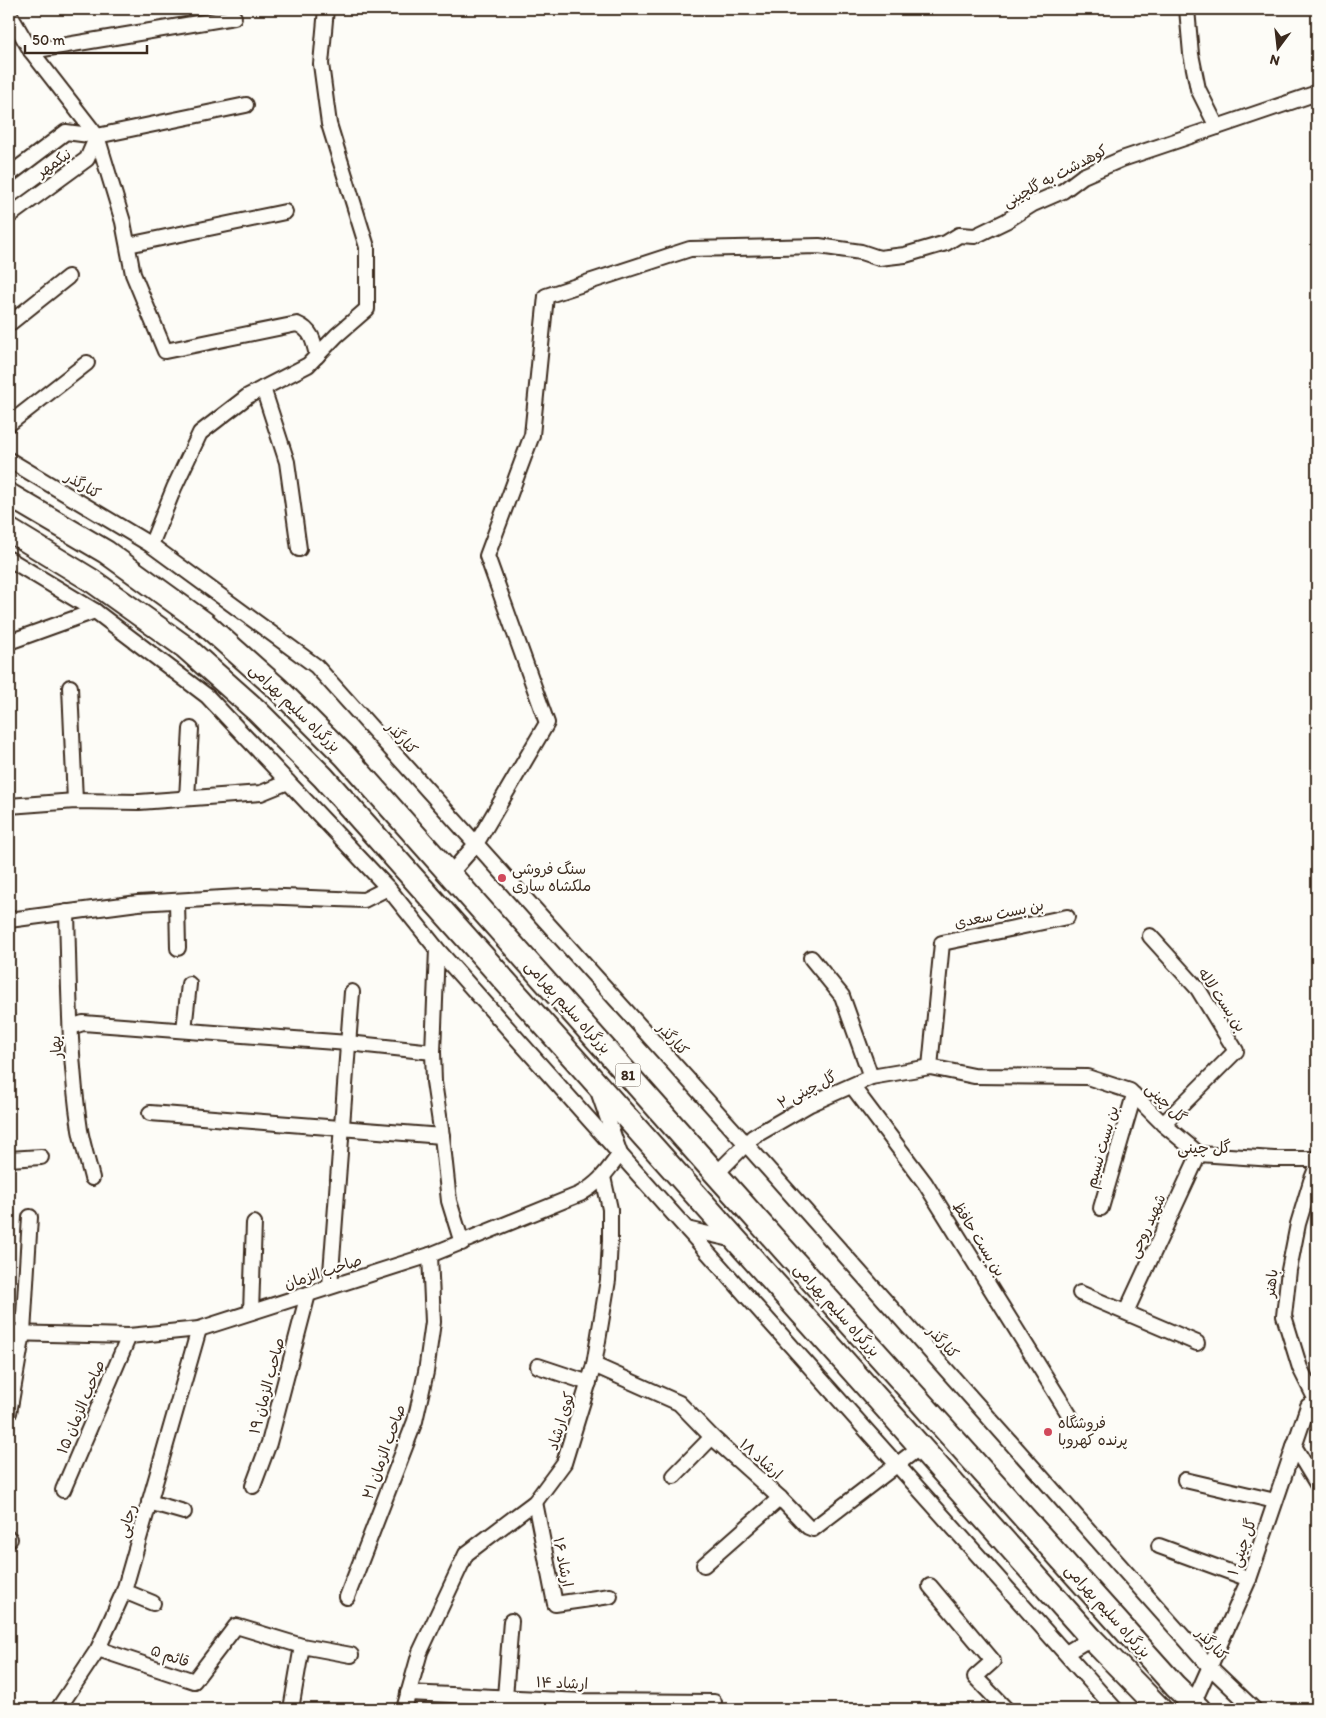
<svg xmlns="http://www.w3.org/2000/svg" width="1326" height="1718" viewBox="0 0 1326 1718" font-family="Itim,'Playpen Sans Arabic',sans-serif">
	<rect width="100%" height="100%" fill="#fdfcf7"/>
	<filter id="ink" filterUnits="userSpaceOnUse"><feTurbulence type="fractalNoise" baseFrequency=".02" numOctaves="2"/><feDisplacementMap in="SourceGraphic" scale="10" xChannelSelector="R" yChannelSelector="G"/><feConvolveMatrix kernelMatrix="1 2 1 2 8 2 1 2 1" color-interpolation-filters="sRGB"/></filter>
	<g filter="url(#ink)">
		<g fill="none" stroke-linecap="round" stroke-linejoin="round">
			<g stroke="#3b2a1e" stroke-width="18">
				<g id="minor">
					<path d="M 9,13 L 31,51 L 97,136 L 123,222 L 133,274 L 165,351 L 297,324 C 312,330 314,342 317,356"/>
					<path d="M 31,51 L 234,17"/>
					<path d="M 1217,127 L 1317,93"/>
					<path d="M 9,175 L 66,132 L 97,136 L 246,105"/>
					<path d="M 9,216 L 87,159 L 97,136"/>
					<path d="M 128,245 L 285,212"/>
					<path d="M 9,324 L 68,277"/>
					<path d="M 263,388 L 287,462 L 299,549"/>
					<path d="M 9,424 L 87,363"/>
					<path d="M 9,460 L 151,545 L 316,666 L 746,1144 L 1210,1667 L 1254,1709"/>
					<path d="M 151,545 L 174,488 L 200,433 L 248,396 L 308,365 L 337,335 L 367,309 L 367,247 L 329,124 L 321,64 L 326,9"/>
					<path d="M 9,559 L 95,611 L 207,696 L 388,888 L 437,949 L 1115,1709"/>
					<path d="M 9,642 L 95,611"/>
					<path d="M 70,687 L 75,801"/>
					<path d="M 187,798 L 191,729"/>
					<path d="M 9,806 L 75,801 L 139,802 L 261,793 L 288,782"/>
					<path d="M 450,874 L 476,844 L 547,723 L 487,556 L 532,435 L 546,296 L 690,249 L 819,246 L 861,252 L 879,258 L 905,255 L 946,243 L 959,235 L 975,236 L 1006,221 L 1033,204 L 1063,191 L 1083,176 L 1122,159 L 1217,127 L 1198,89 L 1191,54 L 1187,9"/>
					<path d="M 177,901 L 178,948"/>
					<path d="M 67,912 C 69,984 69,1058 80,1130 C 83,1146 88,1162 92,1178"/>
					<path d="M 9,920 L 138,903 L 257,896 L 364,900 L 388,888"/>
					<path d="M 1150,936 L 1198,989 L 1236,1051 L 1163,1124"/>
					<path d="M 437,949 L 433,1052 L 434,1082 L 442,1136 L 449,1201 L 462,1243"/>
					<path d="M 811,958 L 842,996 L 871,1077"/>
					<path d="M 71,1027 L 83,1023 L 348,1043 L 433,1052"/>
					<path d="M 184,1030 L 189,984"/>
					<path d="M 930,1067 L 942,943 L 1067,917"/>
					<path d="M 852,1086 L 925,1183 L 1070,1416"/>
					<path d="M 150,1113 L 442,1136"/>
					<path d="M 9,1159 L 41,1157"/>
					<path d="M 1317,1166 L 1311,1181 L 1298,1224 L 1289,1270 L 1284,1316 L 1300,1368 L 1317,1402"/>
					<path d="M 716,1174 L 753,1137 L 810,1104 L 871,1077 L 930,1067 L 974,1076 L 1087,1077 L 1130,1091 L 1163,1124 L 1199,1154 L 1274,1159 L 1317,1159"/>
					<path d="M 1101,1208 L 1134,1095"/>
					<path d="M 687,1229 L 735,1240"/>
					<path d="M 330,1286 L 352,992"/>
					<path d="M 1080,1293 L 1197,1343"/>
					<path d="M 251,1312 L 254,1223"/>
					<path d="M 1126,1312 L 1199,1154"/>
					<path d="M 9,1333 L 129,1336 L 199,1329 L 430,1255 L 580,1194 C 600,1183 607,1171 620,1154 L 598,1091"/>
					<path d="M 594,1365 L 679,1403 L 712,1437 L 780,1498 L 808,1527 L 813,1529 L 920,1447"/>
					<path d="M 538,1366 L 589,1383"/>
					<path d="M 9,1413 L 23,1333 L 30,1217"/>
					<path d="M 1294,1446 L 1317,1484"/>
					<path d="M 674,1476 L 712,1437"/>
					<path d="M 1185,1480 L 1275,1501"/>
					<path d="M 253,1486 L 269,1443 L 308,1294"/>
					<path d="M 63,1490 L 129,1336"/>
					<path d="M 149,1502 L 184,1512"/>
					<path d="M 535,1502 L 555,1604 L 610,1596"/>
					<path d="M 9,1539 L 10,1539"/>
					<path d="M 1159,1546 L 1249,1579"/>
					<path d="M 704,1565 L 780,1498"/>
					<path d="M 930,1586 L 993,1661 L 975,1677 L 1006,1709"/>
					<path d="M 124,1591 L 153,1603"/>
					<path d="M 347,1597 L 415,1421 L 426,1372 L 433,1322 L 430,1255"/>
					<path d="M 98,1649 L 194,1681 L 236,1626 L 302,1646 L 351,1655"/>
					<path d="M 1066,1653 L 1091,1638"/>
					<path d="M 408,1693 L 583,1701 L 714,1702"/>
					<path d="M 505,1697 L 511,1621"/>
					<path d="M 1193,1704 L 1249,1579 L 1308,1406 L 1317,1403"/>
					<path d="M 58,1709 L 98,1649 L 124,1591 L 199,1329"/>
					<path d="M 291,1709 L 302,1646"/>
					<path d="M 404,1709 L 420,1652 L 466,1554 L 535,1502 L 564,1463 L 594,1365 L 608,1280 L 610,1240 L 610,1209 L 603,1177"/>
				</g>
			</g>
			<g stroke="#3b2a1e" stroke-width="26">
				<g id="trunk">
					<path d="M 9,495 L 106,552 L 204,623 L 278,689 L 345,756 L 716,1174 L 1175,1686 L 1199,1709"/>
					<path d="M 9,530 L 91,580 L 185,647 L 257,711 L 323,777 L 1091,1638 L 1160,1709"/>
				</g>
			</g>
			<use href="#minor" stroke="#fdfcf7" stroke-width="14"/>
			<use href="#trunk" stroke="#fdfcf7" stroke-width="22"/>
		</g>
	</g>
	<g fill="#d1495b" stroke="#fdfcf7" stroke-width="2">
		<circle cx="502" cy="878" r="5"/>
		<circle cx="1048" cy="1432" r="5"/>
	</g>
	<g text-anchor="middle" stroke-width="4.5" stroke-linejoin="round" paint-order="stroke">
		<rect fill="#fdfcf7" stroke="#75695f" stroke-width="1" x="615.5" y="1063.5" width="25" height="23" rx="4"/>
		<g font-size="14" font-weight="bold" fill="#3b2a1e">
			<text x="628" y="1080">81</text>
		</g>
		<g font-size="15" fill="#3b2a1e" stroke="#fdfcf7">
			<text transform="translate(54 163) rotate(-34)" y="5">نیکمهر</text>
			<text transform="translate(1055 176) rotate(-28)" y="5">کوهدشت به گلچینی</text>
			<text transform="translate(83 485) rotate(31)" y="5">کنارگذر</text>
			<text transform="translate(295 708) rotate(44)" y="5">بزرگراه سلیم بهرامی</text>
			<text transform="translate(402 738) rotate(48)" y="5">کنارگذر</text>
			<text transform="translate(999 914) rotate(-12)" y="5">بن بست سعدی</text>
			<text transform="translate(1222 1000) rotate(56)" y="5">بن بست لاله</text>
			<text transform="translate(568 1007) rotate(48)" y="5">بزرگراه سلیم بهرامی</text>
			<text transform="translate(673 1039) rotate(48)" y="5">کنارگذر</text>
			<text transform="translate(56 1047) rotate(-95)" y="5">بهار</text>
			<text transform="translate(807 1090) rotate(-27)" y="5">گل چینی ۲</text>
			<text transform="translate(1166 1103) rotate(44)" y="5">گل چینی</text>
			<text transform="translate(1102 1147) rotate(-74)" y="5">بن بست نسیم</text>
			<text transform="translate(1147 1226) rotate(-65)" y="5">شهید روحی</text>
			<text transform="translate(979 1239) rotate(58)" y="5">بن بست حافظ</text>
			<text transform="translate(323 1272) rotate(-18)" y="5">صاحب الزمان</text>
			<text transform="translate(1271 1283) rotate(-83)" y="5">باهنر</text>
			<text transform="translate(837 1310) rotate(48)" y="5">بزرگراه سلیم بهرامی</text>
			<text transform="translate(943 1342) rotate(48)" y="5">کنارگذر</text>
			<text transform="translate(267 1386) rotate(-75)" y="5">صاحب الزمان ۱۹</text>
			<text transform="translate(81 1407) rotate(-67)" y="5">صاحب الزمان ۱۵</text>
			<text transform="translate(561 1421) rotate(-73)" y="5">کوی ارشاد</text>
			<text transform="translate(384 1452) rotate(-70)" y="5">صاحب الزمان ۲۱</text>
			<text transform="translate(761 1459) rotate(42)" y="5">ارشاد ۱۸</text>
			<text transform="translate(127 1521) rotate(-74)" y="5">رجایی</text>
			<text transform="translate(1242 1547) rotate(-71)" y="5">گل چینی ۱</text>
			<text transform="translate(563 1562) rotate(79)" y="5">ارشاد ۱۶</text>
			<text transform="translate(1108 1611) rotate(48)" y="5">بزرگراه سلیم بهرامی</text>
			<text transform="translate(1212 1644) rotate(47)" y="5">کنارگذر</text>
			<text transform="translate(170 1656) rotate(19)" y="5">قائم ۵</text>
			<text transform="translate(562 1683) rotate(2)" y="5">ارشاد ۱۴</text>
		</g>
		<g font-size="15" fill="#3b2a1e" stroke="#fdfcf7" text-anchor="start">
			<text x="512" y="874">سنگ فروشی<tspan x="512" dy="17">ملکشاه ساری</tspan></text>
			<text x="1058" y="1428">فروشگاه<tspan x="1058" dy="17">پرنده کهروبا</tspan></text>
		</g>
		<g font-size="16" fill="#3b2a1e" stroke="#fdfcf7">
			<text x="1204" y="1153">گل چینی</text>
		</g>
	</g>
	<rect width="1326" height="1718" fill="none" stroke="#fdfcf7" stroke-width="30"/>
	<rect x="15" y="15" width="1296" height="1688" fill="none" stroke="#3b2a1e" stroke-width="2" filter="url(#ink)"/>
	<g transform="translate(1278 48) rotate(195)" stroke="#fdfcf7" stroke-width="4" paint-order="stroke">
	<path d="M0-4L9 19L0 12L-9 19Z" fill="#3b2a1e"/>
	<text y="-8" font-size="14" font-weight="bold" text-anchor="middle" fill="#3b2a1e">N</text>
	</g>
	<path d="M25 45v8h122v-8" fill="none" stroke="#3b2a1e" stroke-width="2.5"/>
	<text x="32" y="45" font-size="15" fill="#3b2a1e" stroke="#fdfcf7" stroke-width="4" paint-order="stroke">50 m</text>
</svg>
